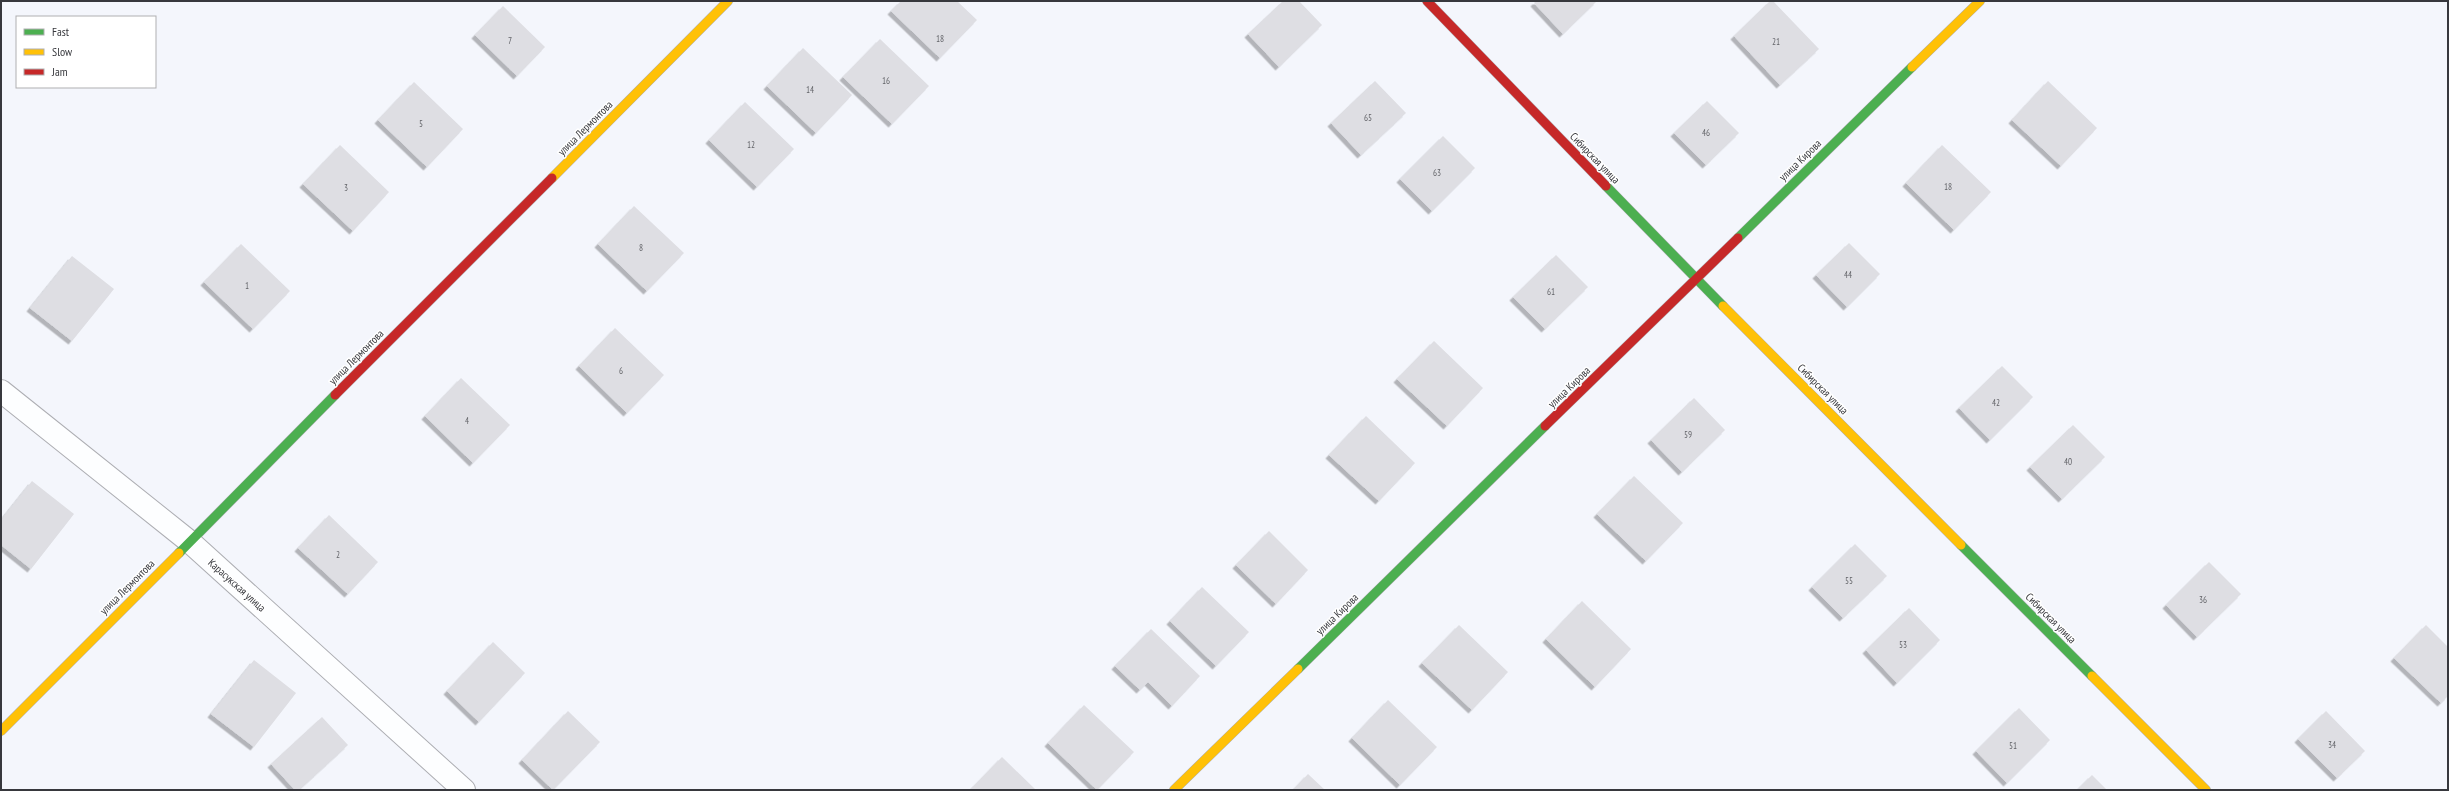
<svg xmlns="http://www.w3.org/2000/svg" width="2449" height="791" viewBox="0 0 2449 791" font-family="'PT Sans Narrow',sans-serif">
	<defs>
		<filter id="shadow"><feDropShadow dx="-3.5" dy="3.5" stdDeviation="0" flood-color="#0004"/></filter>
	</defs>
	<rect width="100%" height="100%" fill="#f4f6fc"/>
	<g fill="#dedee3" filter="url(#shadow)">
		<path d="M 901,1 L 957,1 L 977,20 L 940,58 L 891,11 Z"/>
		<path d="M 1283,1 L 1299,1 L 1322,25 L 1279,67 L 1248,34 Z"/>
		<path d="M 1536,1 L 1597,1 L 1563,34 L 1534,3 Z"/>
		<path d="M 1770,1 L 1773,1 L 1819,49 L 1780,85 L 1734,36 Z"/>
		<path d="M 503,6 L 545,47 L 517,76 L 475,35 Z"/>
		<path d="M 880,39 L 929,86 L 892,124 L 843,77 Z"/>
		<path d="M 803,48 L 852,95 L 816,133 L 767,86 Z"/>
		<path d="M 1375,81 L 1406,113 L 1361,155 L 1331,123 Z"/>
		<path d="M 2048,81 L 2097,128 L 2061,166 L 2012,120 Z"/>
		<path d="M 414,82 L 463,129 L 427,167 L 378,120 Z"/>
		<path d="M 1707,101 L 1739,133 L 1706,165 L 1674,133 Z"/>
		<path d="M 745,102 L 794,149 L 757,187 L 709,140 Z"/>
		<path d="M 1443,136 L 1475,168 L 1432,211 L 1400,179 Z"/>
		<path d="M 340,145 L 389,192 L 353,231 L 303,184 Z"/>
		<path d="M 1942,145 L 1991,192 L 1954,230 L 1906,183 Z"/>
		<path d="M 634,206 L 684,253 L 647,291 L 598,244 Z"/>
		<path d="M 1849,243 L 1880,274 L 1847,307 L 1816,275 Z"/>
		<path d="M 241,244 L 290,291 L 253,329 L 204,282 Z"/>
		<path d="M 1556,255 L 1588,287 L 1545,329 L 1513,297 Z"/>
		<path d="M 72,256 L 114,289 L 72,341 L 30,308 Z"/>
		<path d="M 615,328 L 664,375 L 627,413 L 579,366 Z"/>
		<path d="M 1434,341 L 1483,388 L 1447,426 L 1397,379 Z"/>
		<path d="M 2002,366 L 2033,397 L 1990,440 L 1959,408 Z"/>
		<path d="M 461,378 L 510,425 L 473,463 L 425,416 Z"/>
		<path d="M 1694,398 L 1725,430 L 1682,472 L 1651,440 Z"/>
		<path d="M 1366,416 L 1415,463 L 1379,501 L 1329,455 Z"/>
		<path d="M 2073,425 L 2105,457 L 2062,499 L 2030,467 Z"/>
		<path d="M 1634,476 L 1683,523 L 1646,561 L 1597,514 Z"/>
		<path d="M 32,481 L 74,514 L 31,569 L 1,545 L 1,520 Z"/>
		<path d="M 329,515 L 378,562 L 348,594 L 298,548 Z"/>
		<path d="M 1269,531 L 1308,570 L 1276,604 L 1236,565 Z"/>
		<path d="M 1855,544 L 1887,576 L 1843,618 L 1812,587 Z"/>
		<path d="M 2209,562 L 2241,594 L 2197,637 L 2166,605 Z"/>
		<path d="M 1202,587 L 1249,632 L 1216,666 L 1170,621 Z"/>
		<path d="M 1582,601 L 1631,649 L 1595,687 L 1546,639 Z"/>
		<path d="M 1909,608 L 1940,640 L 1897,683 L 1866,650 Z"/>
		<path d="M 1459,625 L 1508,672 L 1472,710 L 1422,663 Z"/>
		<path d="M 2426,625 L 2448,647 L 2448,696 L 2441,703 L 2394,658 Z"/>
		<path d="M 1151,629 L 1200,676 L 1172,706 L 1148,682 L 1140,690 L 1115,666 Z"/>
		<path d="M 493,642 L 525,673 L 479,722 L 447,691 Z"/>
		<path d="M 254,660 L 296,693 L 254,747 L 211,714 Z"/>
		<path d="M 1388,700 L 1437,747 L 1400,785 L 1352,738 Z"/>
		<path d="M 1084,705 L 1134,752 L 1097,790 L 1048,743 Z"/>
		<path d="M 2019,708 L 2050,740 L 2007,783 L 1976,751 Z"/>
		<path d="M 568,711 L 600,742 L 553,790 L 522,760 Z"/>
		<path d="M 2326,711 L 2365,751 L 2337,778 L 2298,739 Z"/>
		<path d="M 322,717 L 348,745 L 299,790 L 295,790 L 271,764 Z"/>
		<path d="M 1002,757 L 1036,790 L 970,790 Z"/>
		<path d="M 1308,774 L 1325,790 L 1293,790 Z"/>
		<path d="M 2092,775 L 2107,790 L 2077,790 Z"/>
	</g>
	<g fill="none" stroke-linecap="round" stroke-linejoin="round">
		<g stroke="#adaeb3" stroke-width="24">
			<path id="street" d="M 1,391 L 190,542 L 464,790"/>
		</g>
		<g stroke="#adaeb3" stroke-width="10">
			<g id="fast">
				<path d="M 1606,186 L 1723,306"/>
				<path d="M 1738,238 L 1912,67"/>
				<path d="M 1961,545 L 2092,676"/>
				<path d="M 179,553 L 335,395"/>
				<path d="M 1298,669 L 1545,426"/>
			</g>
		</g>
		<g stroke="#adaeb3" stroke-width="10">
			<g id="slow">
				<path d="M 1912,67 L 1980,1"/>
				<path d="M 552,178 L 728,1"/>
				<path d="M 1723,306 L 1961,545"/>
				<path d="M 2092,676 L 2206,790"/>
				<path d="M 1,731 L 179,553"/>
				<path d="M 1174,790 L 1298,669"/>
			</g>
		</g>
		<g stroke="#adaeb3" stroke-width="10">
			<g id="jam">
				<path d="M 1427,1 L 1606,186"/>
				<path d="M 335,395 L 552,178"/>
				<path d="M 1545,426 L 1738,238"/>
			</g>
		</g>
		<use href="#street" stroke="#fdfeff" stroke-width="22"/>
		<use href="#fast" stroke="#4caf50" stroke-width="9"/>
		<use href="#slow" stroke="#ffc107" stroke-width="9"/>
		<use href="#jam" stroke="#c62828" stroke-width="9"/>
	</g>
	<g text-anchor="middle" stroke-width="3" stroke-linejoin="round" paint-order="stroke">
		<g font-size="9" fill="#626368">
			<text x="940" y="42">18</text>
			<text x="510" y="44">7</text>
			<text x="1776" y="45">21</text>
			<text x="886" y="84">16</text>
			<text x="810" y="93">14</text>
			<text x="1368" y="121">65</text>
			<text x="421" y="127">5</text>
			<text x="1706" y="136">46</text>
			<text x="751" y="148">12</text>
			<text x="1437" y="176">63</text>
			<text x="1948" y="190">18</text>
			<text x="346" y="191">3</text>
			<text x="641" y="251">8</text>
			<text x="1848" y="278">44</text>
			<text x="247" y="289">1</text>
			<text x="1551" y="295">61</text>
			<text x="621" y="374">6</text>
			<text x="1996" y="406">42</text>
			<text x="467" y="424">4</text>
			<text x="1688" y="438">59</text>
			<text x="2068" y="465">40</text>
			<text x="338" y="558">2</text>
			<text x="1849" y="584">55</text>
			<text x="2203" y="603">36</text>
			<text x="1903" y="648">53</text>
			<text x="2332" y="748">34</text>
			<text x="2013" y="749">51</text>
		</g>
		<g font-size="11" fill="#37383d" stroke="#fff">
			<text transform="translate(585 128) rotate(-45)" y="4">улица Лермонтова</text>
			<text transform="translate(1595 158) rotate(46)" y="4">Сибирская улица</text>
			<text transform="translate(1800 160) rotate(-44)" y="4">улица Кирова</text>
			<text transform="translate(356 357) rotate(-45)" y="4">улица Лермонтова</text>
			<text transform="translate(1569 387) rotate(-44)" y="4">улица Кирова</text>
			<text transform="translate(1823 389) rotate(45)" y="4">Сибирская улица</text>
			<text transform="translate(237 585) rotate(42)" y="4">Карасукская улица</text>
			<text transform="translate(127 587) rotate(-45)" y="4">улица Лермонтова</text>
			<text transform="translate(1337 614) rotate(-44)" y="4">улица Кирова</text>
			<text transform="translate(2051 618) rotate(45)" y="4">Сибирская улица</text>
		</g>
	</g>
	<rect width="2449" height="791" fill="none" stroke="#37383d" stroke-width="4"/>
	<rect x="16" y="16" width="140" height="72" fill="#ffffff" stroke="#afafb1"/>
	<rect x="24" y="29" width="20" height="6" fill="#4caf50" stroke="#afafb1"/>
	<text x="52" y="36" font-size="12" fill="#37383d">Fast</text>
	<rect x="24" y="49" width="20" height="6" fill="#ffc107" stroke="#afafb1"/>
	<text x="52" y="56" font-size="12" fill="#37383d">Slow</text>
	<rect x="24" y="69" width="20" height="6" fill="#c62828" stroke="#afafb1"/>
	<text x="52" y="76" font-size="12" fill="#37383d">Jam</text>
</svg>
